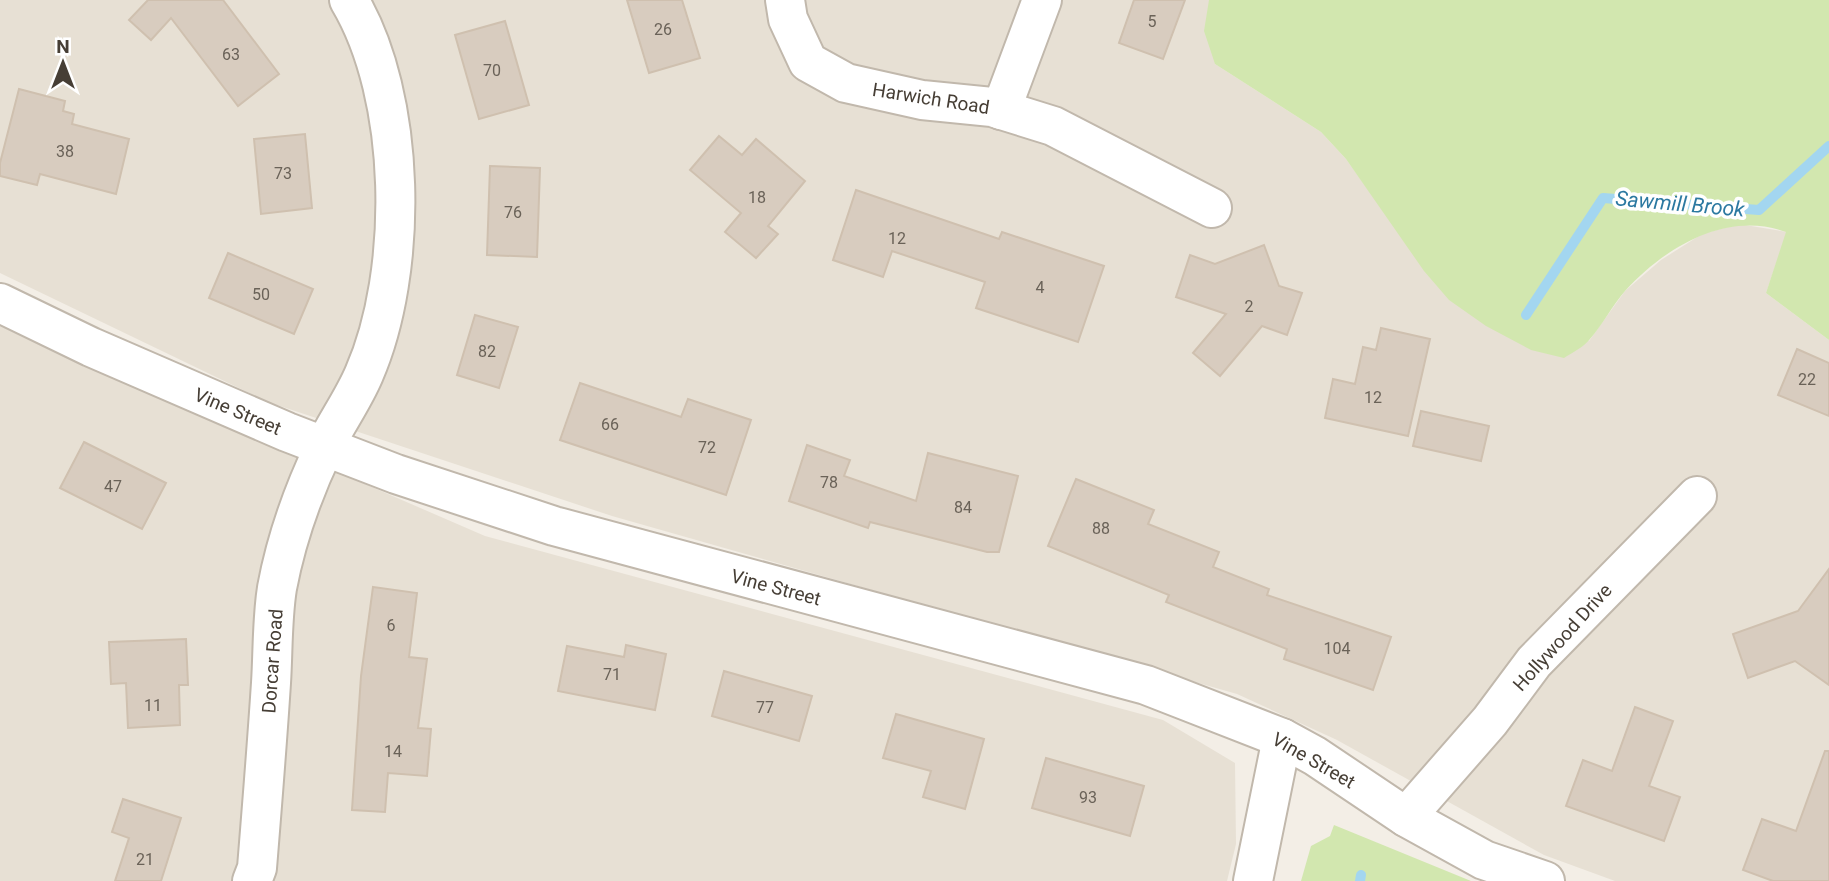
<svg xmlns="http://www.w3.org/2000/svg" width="1829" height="881" viewBox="0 0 1829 881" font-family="Roboto,sans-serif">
	<rect width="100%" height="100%" fill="#f3eee6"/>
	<g fill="#e7e0d4">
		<path d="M 0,0 L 1230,0 L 1215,64 L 1321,132 L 1346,159 L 1377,202 L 1589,341 L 1625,291 L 1661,260 L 1702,234 L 1739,224 L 1787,232 L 1766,293 L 1829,340 L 1829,881 L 1615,881 L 1544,855 L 1337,740 L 1237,694 L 612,516 L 268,402 L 0,273 Z"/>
		<path d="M 0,326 L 485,536 L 1163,720 L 1235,763 L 1236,844 L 1227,881 L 0,881 Z"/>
	</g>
	<g fill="#d2e7af">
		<path d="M 1209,0 L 1829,0 L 1829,340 L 1766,293 L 1786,232 C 1727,210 1665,247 1625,291 C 1612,306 1603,324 1590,339 C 1584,347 1573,352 1564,358 L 1531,350 L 1486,326 L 1449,300 L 1424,271 L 1346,159 L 1321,132 L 1215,64 L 1204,31 Z"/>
		<path d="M 1334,825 L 1471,881 L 1301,881 L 1311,846 L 1330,836 Z"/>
	</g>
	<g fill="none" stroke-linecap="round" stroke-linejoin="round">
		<g stroke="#a3d6f0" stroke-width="10">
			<path d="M 1526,315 L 1603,198 L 1759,210 L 1829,146"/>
			<path d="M 1360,881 L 1361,875"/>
		</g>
	</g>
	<g fill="#d8ccbf" stroke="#cfc0af" stroke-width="2">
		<path d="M 148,0 L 223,0 L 279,74 L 238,106 L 171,18 L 151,40 L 129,20 Z"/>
		<path d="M 627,0 L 682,0 L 700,58 L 649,73 Z"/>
		<path d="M 1134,0 L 1185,0 L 1163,59 L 1119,43 Z"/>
		<path d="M 505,21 L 529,105 L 479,119 L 455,35 Z"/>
		<path d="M 19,89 L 65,101 L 63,111 L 74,114 L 72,124 L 129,139 L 116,194 L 40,174 L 37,185 L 0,176 L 0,163 Z"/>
		<path d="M 305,134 L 312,208 L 261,214 L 254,139 Z"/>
		<path d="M 719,136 L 742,155 L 756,139 L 805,181 L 768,226 L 778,234 L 756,258 L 725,232 L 741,213 L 690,170 Z"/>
		<path d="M 490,166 L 540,168 L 537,257 L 487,255 Z"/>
		<path d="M 856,190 L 999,239 L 1002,232 L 1104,266 L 1078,342 L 976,308 L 985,282 L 892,251 L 883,277 L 833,260 Z"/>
		<path d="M 1264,245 L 1279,286 L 1302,293 L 1287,335 L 1262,326 L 1220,376 L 1193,353 L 1226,314 L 1176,297 L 1190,255 L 1215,264 Z"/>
		<path d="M 228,253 L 313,289 L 294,334 L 209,298 Z"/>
		<path d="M 475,315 L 518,327 L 499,388 L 457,375 Z"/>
		<path d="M 1381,328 L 1430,339 L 1408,436 L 1325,418 L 1333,379 L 1355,384 L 1363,347 L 1376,350 Z"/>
		<path d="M 1797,349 L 1829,363 L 1829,416 L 1778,395 Z"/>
		<path d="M 580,383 L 681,417 L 688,399 L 751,420 L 726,495 L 560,440 Z"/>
		<path d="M 1421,411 L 1489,426 L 1481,461 L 1413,446 Z"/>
		<path d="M 84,442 L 166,483 L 142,529 L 60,488 Z"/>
		<path d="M 807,445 L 850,460 L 844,476 L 916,501 L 928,453 L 1018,476 L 999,552 L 987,552 L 870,522 L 868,528 L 789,501 Z"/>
		<path d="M 1076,479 L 1154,510 L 1148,524 L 1219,552 L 1213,567 L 1269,589 L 1267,595 L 1391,637 L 1373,690 L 1284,659 L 1287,649 L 1166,602 L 1169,595 L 1048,546 Z"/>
		<path d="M 1829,569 L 1829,685 L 1795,661 L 1748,678 L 1733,634 L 1798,611 Z"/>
		<path d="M 373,587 L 417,593 L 409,657 L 427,659 L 418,728 L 431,729 L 427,776 L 388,773 L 385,812 L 352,810 L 361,676 Z"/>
		<path d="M 186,639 L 188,685 L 179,685 L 180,725 L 128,728 L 126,683 L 111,684 L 109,642 Z"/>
		<path d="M 626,645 L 666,654 L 655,710 L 558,691 L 567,646 L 624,657 Z"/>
		<path d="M 724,671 L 812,696 L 799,741 L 712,716 Z"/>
		<path d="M 1635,707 L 1673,721 L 1649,786 L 1680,797 L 1664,841 L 1566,806 L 1583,760 L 1612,771 Z"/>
		<path d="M 896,714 L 984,739 L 965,809 L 923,797 L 931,771 L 883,758 Z"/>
		<path d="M 1825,751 L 1829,751 L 1829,881 L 1773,881 L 1743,870 L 1762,819 L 1796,831 Z"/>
		<path d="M 1046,758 L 1144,786 L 1130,836 L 1032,808 Z"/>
		<path d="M 123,799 L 181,818 L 161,881 L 115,881 L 129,838 L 112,832 Z"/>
	</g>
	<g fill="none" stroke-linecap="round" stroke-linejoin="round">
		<g stroke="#c1b8ac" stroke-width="42">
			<g id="minor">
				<path d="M 785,0 L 788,19 L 808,62 L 846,83 L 922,100 L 992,107 L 1053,126 L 1212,208"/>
				<path d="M 1001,110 L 1042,0"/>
				<path d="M 1406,817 L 1490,721 L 1534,662 L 1697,496"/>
				<path d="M 252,881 L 257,868 C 262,806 267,745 271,683 C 273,652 272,619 277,588 C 286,540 303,492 324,448 C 336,423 353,400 364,374 C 409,271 407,97 349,0"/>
				<path d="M 1253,881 L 1282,738"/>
			</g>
		</g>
		<g stroke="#c1b8ac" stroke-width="42">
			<path id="tertiary" d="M 0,303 L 91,347 L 287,432 L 396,474 L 554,526 L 1146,685 L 1282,738 L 1315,756 L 1406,817 L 1484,860 L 1545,881"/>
		</g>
		<use href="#minor" stroke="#fff" stroke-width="38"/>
		<use href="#tertiary" stroke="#fff" stroke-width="38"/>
	</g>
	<g text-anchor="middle" stroke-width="7" stroke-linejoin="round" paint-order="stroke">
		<g font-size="16" fill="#6a6258">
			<text x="1152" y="27">5</text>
			<text x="663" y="35">26</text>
			<text x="231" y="60">63</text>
			<text x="492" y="76">70</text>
			<text x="65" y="157">38</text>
			<text x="283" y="179">73</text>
			<text x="757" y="203">18</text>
			<text x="513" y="218">76</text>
			<text x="897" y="244">12</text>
			<text x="1040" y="293">4</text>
			<text x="261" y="300">50</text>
			<text x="1249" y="312">2</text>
			<text x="487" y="357">82</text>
			<text x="1807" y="385">22</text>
			<text x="1373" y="403">12</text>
			<text x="610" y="430">66</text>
			<text x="707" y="453">72</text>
			<text x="829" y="488">78</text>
			<text x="113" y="492">47</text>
			<text x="963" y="513">84</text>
			<text x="1101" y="534">88</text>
			<text x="391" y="631">6</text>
			<text x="1337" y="654">104</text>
			<text x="612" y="680">71</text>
			<text x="153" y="711">11</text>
			<text x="765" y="713">77</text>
			<text x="393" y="757">14</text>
			<text x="1088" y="803">93</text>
			<text x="145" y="865">21</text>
		</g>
		<g font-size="19" fill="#463e35" stroke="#fff">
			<text transform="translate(931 98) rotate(9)" y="7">Harwich Road</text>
			<text transform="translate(238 411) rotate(23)" y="7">Vine Street</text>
			<text transform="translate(776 587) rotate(15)" y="7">Vine Street</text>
			<text transform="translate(1562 637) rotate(-48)" y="7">Hollywood Drive</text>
			<text transform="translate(272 661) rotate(-86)" y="7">Dorcar Road</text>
			<text transform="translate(1314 760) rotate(30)" y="7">Vine Street</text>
		</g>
		<g font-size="21" font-style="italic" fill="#2c79a1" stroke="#fff">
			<text transform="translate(1680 204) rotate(5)" y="7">Sawmill Brook</text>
		</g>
	</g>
	<g transform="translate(63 63)" stroke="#ffffff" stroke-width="5" paint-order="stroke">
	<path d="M0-5L12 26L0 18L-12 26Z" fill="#463e35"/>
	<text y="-10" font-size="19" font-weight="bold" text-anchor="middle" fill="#463e35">N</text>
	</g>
</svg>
